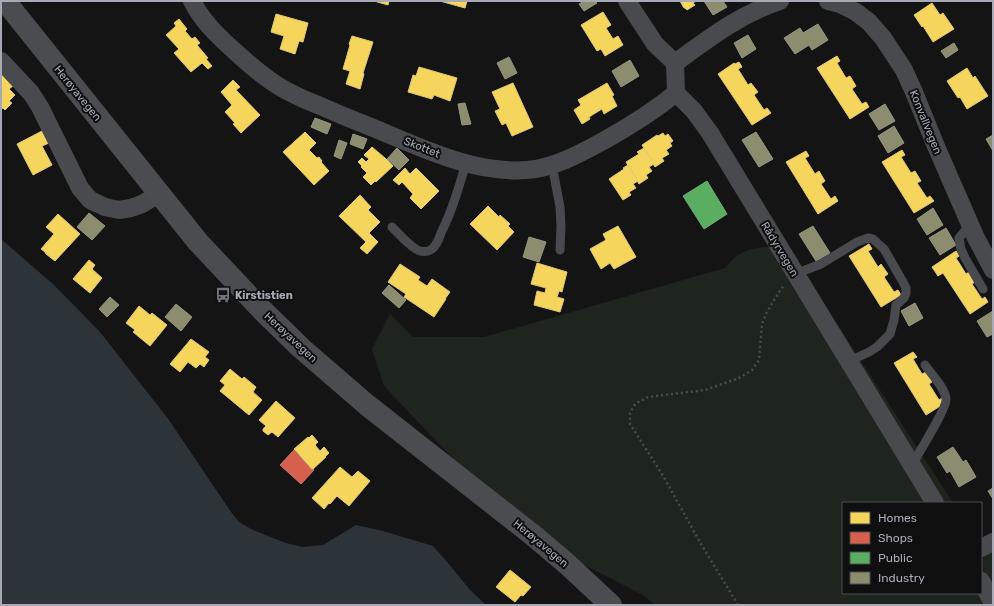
<svg xmlns="http://www.w3.org/2000/svg" width="994" height="606" viewBox="0 0 994 606" font-family="Rubik,sans-serif">
	<rect width="100%" height="100%" fill="#141415"/>
	<path fill="#1e251f" d="M 763,247 L 779,249 L 801,268 L 953,503 L 843,503 L 843,593 L 981,593 L 981,537 L 988,540 L 993,544 L 993,605 L 655,605 L 643,595 L 526,535 L 384,386 L 372,349 L 390,314 L 413,337 L 484,337 L 725,268 C 738,253 744,250 763,247 Z"/>
	<path fill="#2c3339" d="M 1,239 L 54,285 L 100,332 L 169,420 L 231,512 L 239,522 L 253,530 L 286,543 L 302,547 L 323,545 L 356,525 L 383,531 L 433,546 L 449,564 L 470,590 L 486,605 L 1,605 Z"/>
	<g fill="#f6d55c" stroke="#dec876">
		<path d="M 374,1 L 389,1 L 388,5 Z"/>
		<path d="M 440,1 L 467,1 L 465,8 Z"/>
		<path d="M 680,1 L 696,1 L 693,3 L 695,5 L 687,10 L 685,8 L 684,8 Z"/>
		<path d="M 932,3 L 940,15 L 943,13 L 954,29 L 933,42 L 923,26 L 922,27 L 914,15 Z"/>
		<path d="M 603,12 L 611,25 L 606,28 L 613,39 L 618,36 L 623,45 L 605,56 L 601,49 L 597,51 L 581,25 Z"/>
		<path d="M 276,14 L 308,23 L 303,42 L 299,41 L 295,54 L 280,49 L 284,36 L 271,32 Z"/>
		<path d="M 179,19 L 187,29 L 185,31 L 192,39 L 195,37 L 200,43 L 197,45 L 208,58 L 206,59 L 212,66 L 208,69 L 202,63 L 191,72 L 174,53 L 179,49 L 166,35 L 176,26 L 174,23 Z"/>
		<path d="M 352,36 L 373,42 L 363,73 L 364,74 L 360,89 L 346,84 L 350,71 L 343,69 L 350,45 L 349,44 Z"/>
		<path d="M 837,56 L 840,61 L 837,63 L 846,78 L 850,76 L 856,86 L 852,89 L 862,104 L 866,102 L 869,107 L 850,119 L 817,68 Z"/>
		<path d="M 739,62 L 742,67 L 738,69 L 748,85 L 751,83 L 758,92 L 754,95 L 764,110 L 767,108 L 771,113 L 752,125 L 718,74 L 734,63 L 735,64 Z"/>
		<path d="M 419,67 L 457,78 L 450,101 L 434,95 L 432,99 L 408,92 L 413,75 L 416,76 Z"/>
		<path d="M 967,68 L 973,78 L 975,76 L 988,96 L 967,109 L 960,97 L 958,98 L 947,81 Z"/>
		<path d="M 5,73 L 13,86 L 9,89 L 15,95 L 9,101 L 12,103 L 5,110 L 3,108 L 1,109 L 1,77 Z"/>
		<path d="M 233,80 L 240,87 L 236,90 L 260,115 L 241,133 L 233,124 L 235,123 L 225,112 L 232,105 L 221,92 Z"/>
		<path d="M 513,83 L 533,127 L 512,136 L 506,123 L 502,125 L 495,111 L 500,109 L 492,92 Z"/>
		<path d="M 607,83 L 614,95 L 612,96 L 617,106 L 604,114 L 602,109 L 589,117 L 590,119 L 582,124 L 574,110 L 581,105 L 578,100 Z"/>
		<path d="M 42,131 L 49,143 L 42,146 L 52,165 L 33,175 L 17,144 Z"/>
		<path d="M 305,132 L 316,143 L 309,150 L 317,158 L 319,157 L 322,161 L 321,162 L 329,171 L 314,185 L 283,152 Z"/>
		<path d="M 663,133 L 665,136 L 668,134 L 673,141 L 670,143 L 672,146 L 666,150 L 669,154 L 662,158 L 664,161 L 655,167 L 642,145 L 657,135 L 658,136 Z"/>
		<path d="M 372,147 L 385,158 L 393,166 L 376,182 L 375,181 L 371,185 L 363,177 L 367,173 L 361,167 L 362,166 L 358,162 L 362,158 L 366,162 L 369,159 L 364,155 Z"/>
		<path d="M 644,148 L 654,164 L 649,167 L 652,171 L 646,175 L 648,178 L 639,184 L 626,162 L 639,154 L 637,152 Z"/>
		<path d="M 902,150 L 905,155 L 901,157 L 911,173 L 915,171 L 921,181 L 917,183 L 927,198 L 930,196 L 934,201 L 914,213 L 882,162 Z"/>
		<path d="M 806,151 L 809,156 L 805,158 L 815,174 L 819,171 L 825,181 L 821,184 L 831,199 L 835,196 L 838,201 L 818,214 L 786,162 Z"/>
		<path d="M 628,165 L 638,181 L 633,184 L 636,188 L 629,192 L 631,195 L 623,200 L 609,179 L 624,169 L 623,168 Z"/>
		<path d="M 405,168 L 410,174 L 416,168 L 439,191 L 421,209 L 410,198 L 413,194 L 402,182 L 399,185 L 393,180 Z"/>
		<path d="M 360,195 L 371,207 L 368,210 L 380,222 L 369,233 L 378,242 L 367,254 L 360,248 L 366,242 L 339,216 Z"/>
		<path d="M 488,206 L 499,217 L 500,215 L 510,224 L 508,226 L 514,232 L 497,250 L 470,224 Z"/>
		<path d="M 58,214 L 80,234 L 55,261 L 46,254 L 45,252 L 41,249 L 54,234 L 46,227 Z"/>
		<path d="M 618,226 L 636,257 L 614,269 L 610,263 L 601,269 L 590,249 L 606,240 L 603,234 Z"/>
		<path d="M 869,244 L 872,249 L 868,251 L 878,267 L 881,264 L 888,274 L 884,277 L 894,292 L 898,290 L 901,295 L 881,307 L 849,256 Z"/>
		<path d="M 956,251 L 959,256 L 956,258 L 966,274 L 969,272 L 975,282 L 972,284 L 982,299 L 985,297 L 988,302 L 970,314 L 943,273 L 938,276 L 932,267 Z"/>
		<path d="M 89,260 L 95,265 L 92,269 L 102,278 L 90,293 L 73,279 Z"/>
		<path d="M 537,263 L 567,272 L 562,292 L 559,291 L 557,297 L 564,299 L 560,312 L 534,305 L 537,291 L 545,293 L 546,288 L 531,284 Z"/>
		<path d="M 400,264 L 420,277 L 418,280 L 427,286 L 432,279 L 450,292 L 445,299 L 446,299 L 434,317 L 404,297 L 406,294 L 388,282 Z"/>
		<path d="M 139,306 L 150,315 L 152,313 L 167,325 L 150,346 L 133,332 L 135,330 L 126,323 Z"/>
		<path d="M 191,339 L 209,352 L 205,357 L 209,360 L 204,367 L 200,364 L 196,368 L 188,362 L 180,372 L 170,364 Z"/>
		<path d="M 913,352 L 917,357 L 913,359 L 922,374 L 926,372 L 932,382 L 929,384 L 939,400 L 942,398 L 945,403 L 926,415 L 894,363 Z"/>
		<path d="M 230,369 L 242,379 L 244,377 L 256,387 L 253,392 L 262,400 L 249,415 L 220,391 L 225,385 L 220,381 Z"/>
		<path d="M 276,401 L 295,418 L 278,437 L 272,432 L 268,435 L 263,431 L 263,429 L 266,426 L 259,420 Z"/>
		<path d="M 312,435 L 318,442 L 315,445 L 320,451 L 324,447 L 329,453 L 325,457 L 326,457 L 312,470 L 294,449 L 308,437 L 309,438 Z"/>
		<path d="M 340,467 L 352,477 L 358,471 L 370,481 L 349,506 L 337,496 L 330,504 L 329,503 L 324,509 L 312,498 Z"/>
		<path d="M 510,570 L 531,587 L 523,596 L 521,595 L 515,602 L 496,587 Z"/>
	</g>
	<path fill="#d6604d" stroke="#c8766c" d="M 294,450 L 312,470 L 313,469 L 314,470 L 301,484 L 280,465 Z"/>
	<path fill="#5aae61" stroke="#71ad7a" d="M 707,181 L 727,214 L 704,229 L 683,196 Z"/>
	<g fill="#8c8c6e" stroke="#949583">
		<path d="M 584,1 L 595,1 L 597,3 L 584,11 L 579,4 Z"/>
		<path d="M 704,1 L 723,1 L 727,7 L 713,15 Z"/>
		<path d="M 818,24 L 828,40 L 812,50 L 809,45 L 795,54 L 784,38 L 800,28 L 803,33 Z"/>
		<path d="M 748,35 L 756,49 L 742,58 L 734,43 Z"/>
		<path d="M 954,43 L 958,50 L 946,58 L 941,51 Z"/>
		<path d="M 509,57 L 517,73 L 505,79 L 497,63 Z"/>
		<path d="M 630,60 L 639,76 L 621,87 L 612,71 Z"/>
		<path d="M 465,103 L 471,124 L 462,125 L 458,104 Z"/>
		<path d="M 885,104 L 895,121 L 879,130 L 869,114 Z"/>
		<path d="M 315,118 L 331,124 L 327,134 L 311,127 Z"/>
		<path d="M 894,126 L 904,143 L 888,153 L 878,136 Z"/>
		<path d="M 756,132 L 773,159 L 759,167 L 742,140 Z"/>
		<path d="M 353,134 L 367,139 L 363,149 L 350,144 Z"/>
		<path d="M 993,135 L 993,151 L 986,139 Z"/>
		<path d="M 339,140 L 347,143 L 341,159 L 334,156 Z"/>
		<path d="M 397,148 L 409,160 L 399,170 L 387,159 Z"/>
		<path d="M 933,208 L 943,225 L 927,235 L 917,219 Z"/>
		<path d="M 89,213 L 105,226 L 92,240 L 77,227 Z"/>
		<path d="M 813,226 L 830,253 L 816,261 L 799,234 Z"/>
		<path d="M 946,228 L 956,245 L 940,255 L 929,238 Z"/>
		<path d="M 529,237 L 546,242 L 539,262 L 523,257 Z"/>
		<path d="M 389,285 L 406,300 L 399,308 L 382,293 Z"/>
		<path d="M 110,297 L 119,305 L 107,317 L 99,309 Z"/>
		<path d="M 915,303 L 923,318 L 909,326 L 901,311 Z"/>
		<path d="M 176,304 L 192,317 L 181,331 L 165,317 Z"/>
		<path d="M 993,311 L 993,334 L 987,337 L 977,321 Z"/>
		<path d="M 953,447 L 963,462 L 966,460 L 976,477 L 959,487 L 950,471 L 947,473 L 937,457 Z"/>
		<path d="M 993,488 L 993,499 L 988,491 Z"/>
	</g>
	<g fill="none" stroke-linecap="round" stroke-linejoin="round">
		<path stroke="#4a4c4e" stroke-width="2.5" stroke-dasharray="2 3" stroke-linecap="butt" d="M 738,605 L 701,544 L 662,474 L 630,424 L 630,413 L 635,404 L 648,397 L 705,390 L 739,378 L 752,370 L 759,360 L 762,324 L 767,312 L 781,289 L 784,286"/>
		<g stroke="#494a4d" stroke-width="9">
			<path d="M 552,165 L 560,207 L 561,226 L 560,250"/>
			<path d="M 970,225 L 959,238 L 961,249 L 965,258 L 983,289"/>
			<path d="M 392,227 C 398,233 412,249 420,251 C 424,252 428,252 432,249 C 437,245 439,239 441,233 C 452,211 459,187 466,163"/>
			<path d="M 795,274 L 821,264 L 857,242 L 868,238 L 873,239 L 884,249 L 903,282 L 906,288 L 906,293 L 904,298 L 896,305 L 894,320 L 890,334 L 877,347 L 869,352 L 858,357 L 850,363"/>
			<path d="M 912,465 C 918,454 947,408 946,399 C 945,388 932,375 925,365"/>
		</g>
		<g stroke="#494a4d" stroke-width="18">
			<path d="M 192,1 C 203,23 221,39 239,55 C 252,67 265,78 280,87 C 292,94 305,100 318,105 C 336,113 353,120 371,127 C 420,147 473,174 527,170 C 555,168 581,153 605,140 C 630,126 654,111 676,93"/>
			<path d="M 627,1 L 655,44 L 675,63 L 676,93 L 694,111 L 710,133 L 935,503"/>
			<path d="M 828,1 L 840,4 L 856,12 L 869,22 L 883,38 L 904,70 L 914,92 L 935,144 L 976,238 L 993,270"/>
			<path d="M 1,61 L 31,93 L 40,107 L 80,188 L 90,200 L 105,207 L 119,210 L 131,208 L 142,204 L 159,194"/>
			<path d="M 675,63 C 708,39 740,14 780,1"/>
			<path d="M 981,548 L 993,542"/>
			<path d="M 981,581 L 993,603"/>
		</g>
		<path stroke="#4b4c4f" stroke-width="22" d="M 5,1 L 198,242 L 262,310 L 301,348 L 367,405 L 534,536 L 567,564 L 611,605"/>
	</g>
	<defs>
		<g id="bus-bare" transform="scale(1.2)"><path d="M-5-6H5V4H4V6H2V4H-2V6H-4V4H-5ZM-3.5-4V0h7V-4ZM-3.5 1.2v1.5H-2V1.2ZM2 1.2v1.5H3.5V1.2Z" fill="#74767c" stroke="#0f0f10" stroke-width="2.5" paint-order="stroke"/></g>
	</defs>
	<g fill-rule="evenodd">
		<use href="#bus-bare" x="223" y="295"/>
	</g>
	<g text-anchor="middle" stroke-width="4" stroke-linejoin="round" paint-order="stroke">
		<g font-size="11" fill="#a7aab4" stroke="#0f0f10">
			<text transform="translate(78 93) rotate(51)" y="4">Herøyavegen</text>
			<text transform="translate(926 122) rotate(68)" y="4">Konvallvegen</text>
			<text transform="translate(422 147) rotate(22)" y="4">Skottet</text>
			<text transform="translate(780 249) rotate(59)" y="4">Rådyrvegen</text>
			<text transform="translate(291 337) rotate(43)" y="4">Herøyavegen</text>
			<text transform="translate(541 543) rotate(40)" y="4">Herøyavegen</text>
		</g>
		<g font-size="11" font-weight="bold" fill="#a7aab4" stroke="#0f0f10" text-anchor="start">
			<text x="235" y="299">Kirstistien</text>
		</g>
	</g>
	<rect width="994" height="606" fill="none" stroke="#a7aab4" stroke-width="4"/>
	<rect x="842" y="502" width="140" height="92" fill="#0f0f10" stroke="#4c4d52"/>
	<rect x="850" y="512" width="20" height="12" fill="#f6d55c" stroke="#4c4d52"/>
	<text x="878" y="522" font-size="12" fill="#a7aab4">Homes</text>
	<rect x="850" y="532" width="20" height="12" fill="#d6604d" stroke="#4c4d52"/>
	<text x="878" y="542" font-size="12" fill="#a7aab4">Shops</text>
	<rect x="850" y="552" width="20" height="12" fill="#5aae61" stroke="#4c4d52"/>
	<text x="878" y="562" font-size="12" fill="#a7aab4">Public</text>
	<rect x="850" y="572" width="20" height="12" fill="#8c8c6e" stroke="#4c4d52"/>
	<text x="878" y="582" font-size="12" fill="#a7aab4">Industry</text>
</svg>
